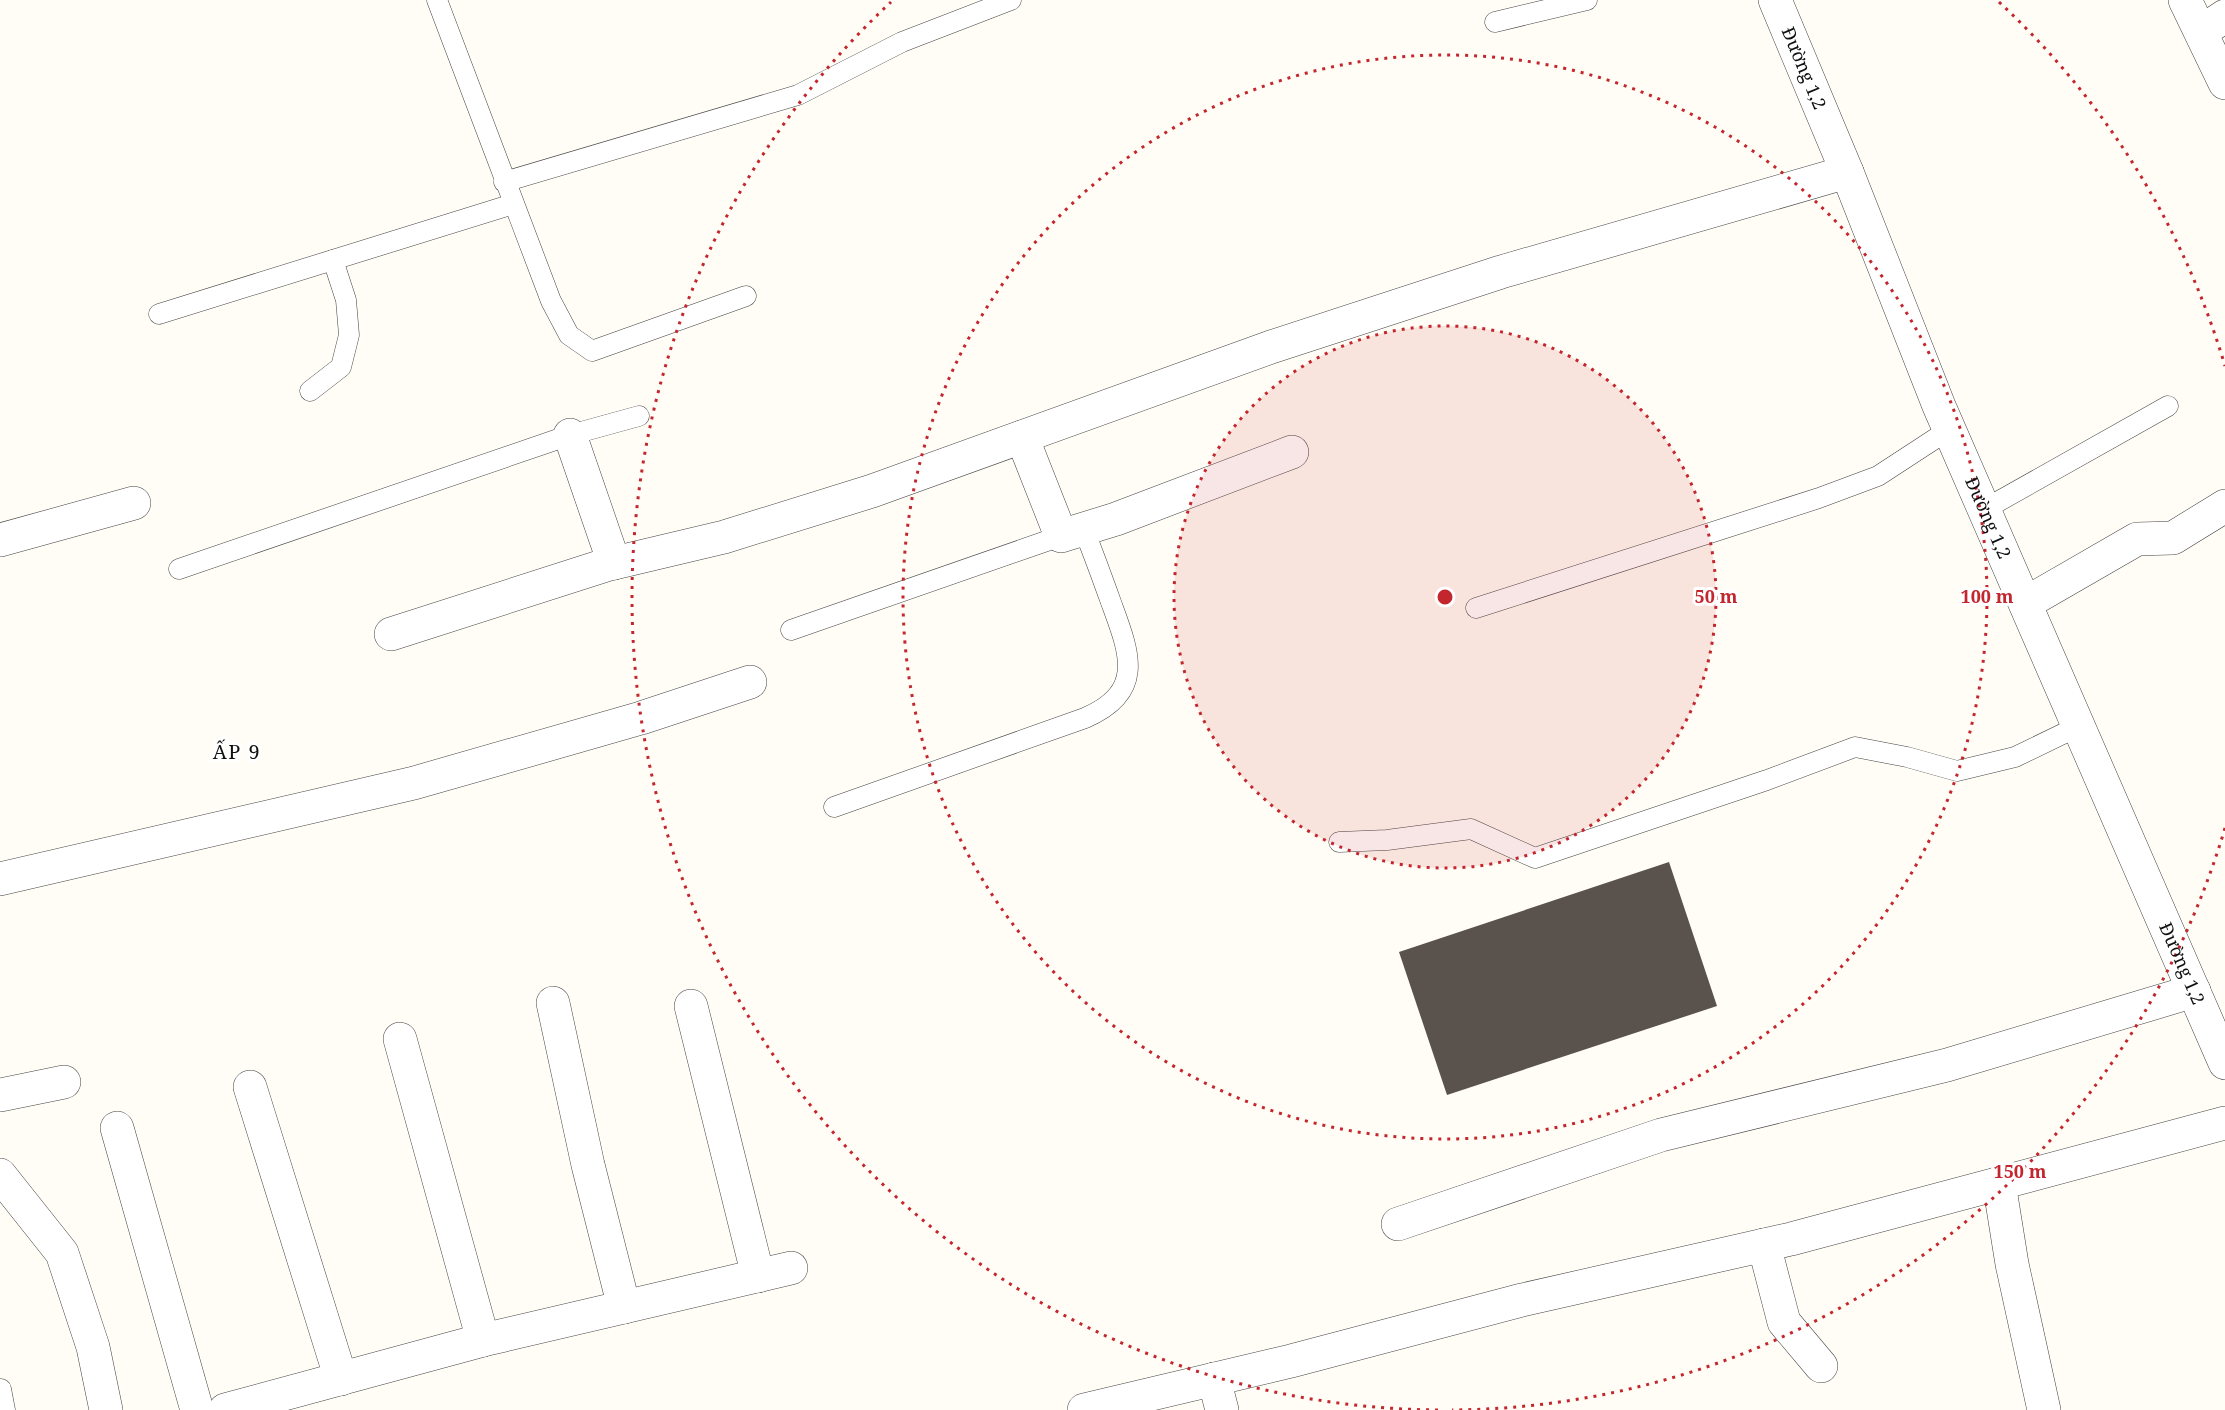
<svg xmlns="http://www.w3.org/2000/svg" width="2225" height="1410" viewBox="0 0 2225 1410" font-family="'Noto Serif',serif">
	<rect width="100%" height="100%" fill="#fffdf5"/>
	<path fill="#5a524d" d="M 1669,862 L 1717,1006 L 1447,1095 L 1399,952 Z"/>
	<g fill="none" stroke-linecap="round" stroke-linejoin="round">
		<g stroke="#444" stroke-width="21">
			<g id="lane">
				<path d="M 437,0 L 551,301 L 569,335 L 592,351 L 746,296"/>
				<path d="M 1495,22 L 1587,0"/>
				<path d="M 504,182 L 798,95 L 902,42 L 1011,0"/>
				<path d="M 159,314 L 513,204"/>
				<path d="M 310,391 L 341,367 L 349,335 L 346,300 L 333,260"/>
				<path d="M 1985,509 L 2168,406"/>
				<path d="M 179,569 L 570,435 L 639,416"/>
				<path d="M 1476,608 L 1819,498 L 1878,476 L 1950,429"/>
				<path d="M 791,630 L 1061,536"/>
				<path d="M 834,807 L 1085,718 C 1145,692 1130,654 1112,605 C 1103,580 1094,555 1084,530"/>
				<path d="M 1339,842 L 1387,840 L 1471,829 L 1535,858 L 1767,780 L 1855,747 L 1907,757 L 1957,771 L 2015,757 L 2079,726"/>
				<path d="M 1,1389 L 5,1410"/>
			</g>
		</g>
		<g stroke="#444" stroke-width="34">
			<g id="street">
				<path id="s1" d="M 1775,0 L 1847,172 L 1939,406 L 2225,1063"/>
				<path d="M 2185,0 L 2225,83"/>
				<path d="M 2201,32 L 2225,16"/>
				<path d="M 570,435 L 614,563"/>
				<path d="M 1022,437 L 1061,536 L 1116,519 L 1292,452"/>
				<path d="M 0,540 L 134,503"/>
				<path d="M 2026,603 L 2137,539 L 2173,538 L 2225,506"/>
				<path d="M 391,634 L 606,565 L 724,537 L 872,491 L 1271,347 L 1501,272 L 1847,172"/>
				<path d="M 0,879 L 414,783 L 641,718 L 750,682"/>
				<path d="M 553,1003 L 588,1165 L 624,1307"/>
				<path d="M 691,1006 L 758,1276"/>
				<path d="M 400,1039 L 483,1340"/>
				<path d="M 250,1087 L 341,1379"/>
				<path d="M 0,1095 L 64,1082"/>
				<path d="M 117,1128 L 197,1410"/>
				<path d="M 0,1175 L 62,1253 L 93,1347 L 106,1410"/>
				<path d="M 1999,1183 L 2012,1264 L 2044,1410"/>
				<path d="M 1398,1224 L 1661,1135 L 1947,1065 L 2194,991"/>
				<path d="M 1764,1245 L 1784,1322 L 1821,1366"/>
				<path d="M 1214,1379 L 1222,1410"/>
				<path d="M 225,1410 L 483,1340 L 791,1268"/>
				<path d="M 1084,1410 L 1291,1361 L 1522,1300 L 1791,1239 L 2225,1123"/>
			</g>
		</g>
		<use href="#lane" stroke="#fff" stroke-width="20"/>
		<use href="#street" stroke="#fff" stroke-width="33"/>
	</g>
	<circle cx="1445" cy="597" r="271" fill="#c4262e" fill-opacity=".12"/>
	<g fill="none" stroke="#c4262e" stroke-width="3" stroke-dasharray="3 6">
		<circle cx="1445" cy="597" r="271"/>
		<circle cx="1445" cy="597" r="542"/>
		<path d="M2225 828A813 813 0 0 1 1452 1410M1438 1410A813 813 0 0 1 891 2M1999 2A813 813 0 0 1 2225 366"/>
	</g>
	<g text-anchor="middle" stroke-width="6" stroke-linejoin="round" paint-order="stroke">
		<g font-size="18" fill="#111" stroke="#fff">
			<text dy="6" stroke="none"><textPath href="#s1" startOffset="74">Đường 1,2</textPath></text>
			<text dy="6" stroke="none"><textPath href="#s1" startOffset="560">Đường 1,2</textPath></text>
			<text dy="6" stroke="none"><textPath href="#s1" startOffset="1046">Đường 1,2</textPath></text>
		</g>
		<g font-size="20" letter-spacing="1.5" fill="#111" stroke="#fff">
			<text x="237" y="759">ẤP 9</text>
		</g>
	</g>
	<circle cx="1445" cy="597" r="9" fill="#c4262e" stroke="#fff" stroke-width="3"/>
	<g font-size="18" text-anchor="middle" font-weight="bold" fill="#c4262e" stroke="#fff" stroke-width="6" stroke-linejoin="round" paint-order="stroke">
		<text x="1716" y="603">50 m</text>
		<text x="1987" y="603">100 m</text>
		<text x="2020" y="1178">150 m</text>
	</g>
</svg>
